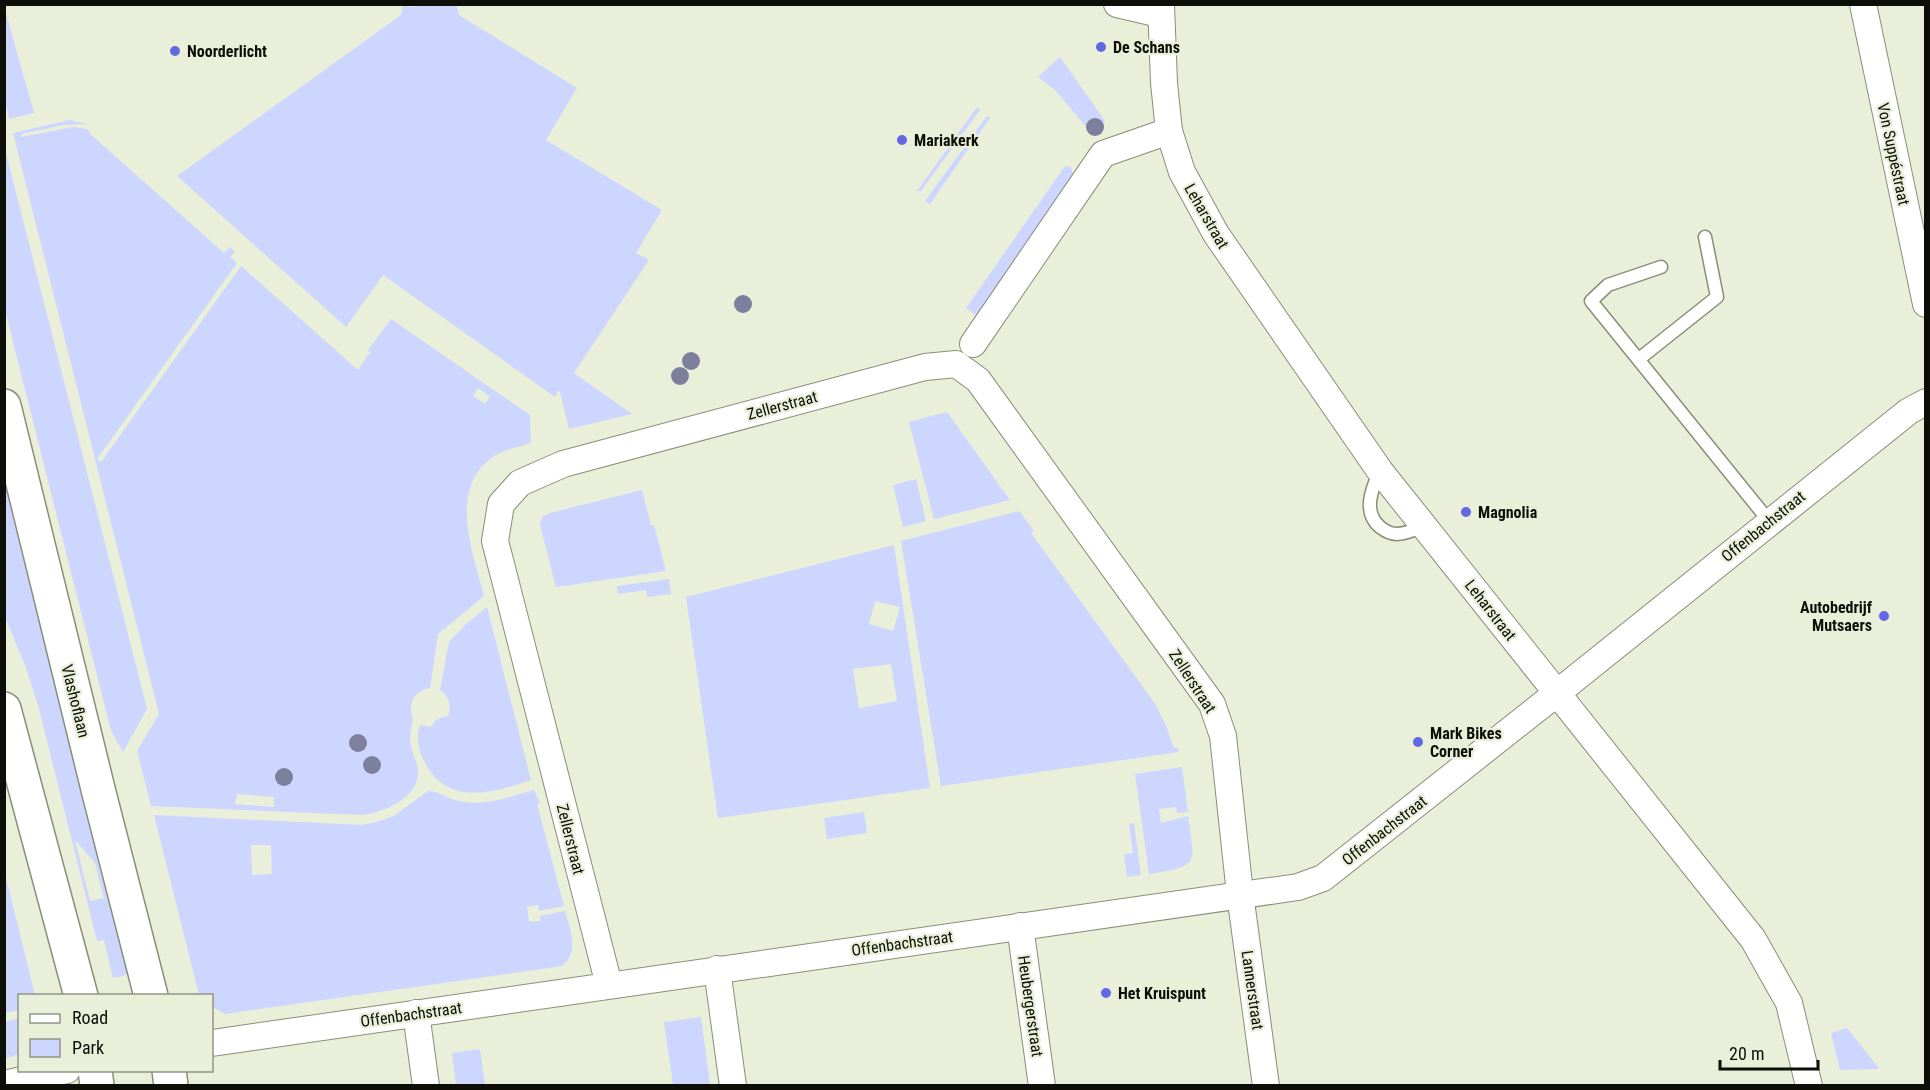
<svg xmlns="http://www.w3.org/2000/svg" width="1930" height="1090" viewBox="0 0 1930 1090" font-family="'Roboto Condensed',sans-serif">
	<rect width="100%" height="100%" fill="#eaefd9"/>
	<g fill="#cdd6ff" fill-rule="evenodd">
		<path d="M 416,5 L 456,5 L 459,15 L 577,88 L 546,140 L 662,210 L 636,253 L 649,260 L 574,373 L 632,414 L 569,429 L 560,392 L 558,391 L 555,397 L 383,275 L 346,327 L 177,176 L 401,15 L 403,6 L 415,7 Z"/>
		<path d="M 4,6 L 34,113 L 9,119 L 5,99 Z"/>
		<path d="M 1060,57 L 1105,121 L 1093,135 L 1055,90 L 1038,77 Z"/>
		<path d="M 977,107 L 980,110 L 921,191 L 917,191 Z"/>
		<path d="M 987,116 L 990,118 L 930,204 L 925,201 Z"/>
		<path d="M 70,120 L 94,126 L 82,124 L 64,125 L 21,134 L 21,137 L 74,127 L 90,130 L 88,132 L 224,253 L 230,247 L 235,252 L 230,257 L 237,263 L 97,459 L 101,462 L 241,266 L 358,370 L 368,355 L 371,353 L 368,350 L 391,319 L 530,415 L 531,443 C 520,447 506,449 496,455 C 446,486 473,552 484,596 L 438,634 L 430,688 C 419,690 410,698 411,710 C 411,712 413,718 413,719 C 412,725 410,731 410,738 C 410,749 416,759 418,769 C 421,798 384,812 362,815 L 151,806 L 137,751 L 159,714 L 13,133 ZM 478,388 L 490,397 L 485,404 L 473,396 ZM 237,794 L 274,797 L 274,807 L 235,804 Z"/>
		<path d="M 4,145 L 147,709 L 123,752 L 111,731 L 5,310 Z"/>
		<path d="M 1065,166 L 1071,167 L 1073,175 L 1072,181 L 977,316 L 966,308 Z"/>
		<path d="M 947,412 L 1010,500 L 934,519 L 909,422 Z"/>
		<path d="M 4,453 L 130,974 L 113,978 L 104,940 L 97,941 L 38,705 L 26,668 L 5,617 ZM 75,840 L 95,863 L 104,898 L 90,901 Z"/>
		<path d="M 916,479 L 926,521 L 903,527 L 893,485 Z"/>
		<path d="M 642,490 L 651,525 L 654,525 L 666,571 L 556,587 L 540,525 L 542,517 L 550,513 Z"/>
		<path d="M 1019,511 L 1034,531 L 1031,533 L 1156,705 L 1167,728 L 1174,748 L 1178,748 L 1179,752 L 941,786 L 901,541 Z"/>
		<path d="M 894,545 L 930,788 L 718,818 L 686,597 ZM 875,601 L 900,607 L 893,631 L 869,624 ZM 891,664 L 897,701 L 859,708 L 853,669 Z"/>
		<path d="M 669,579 L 671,594 L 647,597 L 646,590 L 618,594 L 617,586 Z"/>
		<path d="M 487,607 L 531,780 C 492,793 447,807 424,761 C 418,750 416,738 420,725 L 431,727 L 437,719 L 448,716 C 452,705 449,697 440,690 L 449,642 L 465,625 Z"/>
		<path d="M 1182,767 L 1188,812 L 1177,813 L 1176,807 L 1159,809 L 1161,823 L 1188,816 C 1195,865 1200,866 1149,874 L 1135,774 Z"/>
		<path d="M 534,790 L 540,803 L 537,804 L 564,906 L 539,911 L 538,905 L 527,907 L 529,922 L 540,921 L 540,916 L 565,911 C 570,930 580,952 562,966 L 225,1014 L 212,1007 L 212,996 L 199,995 L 154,815 L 362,825 L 373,823 L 394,816 L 428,791 C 438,791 448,799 459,801 C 484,807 509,797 534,790 ZM 251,845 L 271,845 L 272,874 L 252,875 Z"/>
		<path d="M 864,812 L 867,833 L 827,839 L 824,818 Z"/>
		<path d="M 1134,823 L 1141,875 L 1127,877 L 1124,854 L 1133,853 L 1129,824 Z"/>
		<path d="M 5,874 L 35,995 L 20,996 L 19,1010 L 5,1013 Z"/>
		<path d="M 701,1017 L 710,1085 L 673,1085 L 664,1022 Z"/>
		<path d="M 19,1018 L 19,1054 L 5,1059 L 5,1022 Z"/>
		<path d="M 1847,1028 L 1879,1068 L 1877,1069 L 1840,1070 L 1831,1033 Z"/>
		<path d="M 480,1049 L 485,1085 L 456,1085 L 452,1053 Z"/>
	</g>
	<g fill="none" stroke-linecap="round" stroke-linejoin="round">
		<g stroke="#898e79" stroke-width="15">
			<g id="lane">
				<path d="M 1661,267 L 1608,285 L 1591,301 L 1769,521"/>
				<path d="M 1639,359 L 1717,297 L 1705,237"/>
				<path d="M 1380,471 C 1372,488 1362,512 1380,527 C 1385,531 1390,534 1397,534 C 1406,534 1416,529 1424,526"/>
			</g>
		</g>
		<g stroke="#898e79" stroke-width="28">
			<g id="street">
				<path d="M 1117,4 L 1160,14"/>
				<path d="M 1161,4 L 1164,83 L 1169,131 L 1182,172 L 1216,234 L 1380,471 L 1753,939 L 1789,1003 L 1809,1086"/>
				<path d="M 1863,4 L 1926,304"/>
				<path d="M 973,344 L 1103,154 L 1169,131"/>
				<path d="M 1020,926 L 1042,1086"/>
				<path d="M 717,969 L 733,1086"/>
				<path d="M 609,985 L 495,541 L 501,504 L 520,483 L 563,464 L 925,367 L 956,364 L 978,380 L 1212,704 L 1223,736 L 1240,894 L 1266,1086"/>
				<path d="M 416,1013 L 426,1086"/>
				<path d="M 212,1043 L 1298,887 L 1323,878 L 1557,693 L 1909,411 L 1926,402"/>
				<path d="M 4,1084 L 67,1070"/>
			</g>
		</g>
		<g stroke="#898e79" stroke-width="36">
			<g id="secondary">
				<path d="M 4,406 L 99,793 L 151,996"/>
				<path d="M 4,709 L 81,996"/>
				<path d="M 95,1070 L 97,1086"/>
				<path d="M 169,1070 L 171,1086"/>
			</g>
		</g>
		<use href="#lane" stroke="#fff" stroke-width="12"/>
		<use href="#street" stroke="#fff" stroke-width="26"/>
		<use href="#secondary" stroke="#fff" stroke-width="33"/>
	</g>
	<g fill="#7d809c">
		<circle cx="1095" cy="127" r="9"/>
		<circle cx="743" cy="304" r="9"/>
		<circle cx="691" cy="361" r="9"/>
		<circle cx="680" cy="376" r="9"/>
		<circle cx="358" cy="743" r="9"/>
		<circle cx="372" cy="765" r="9"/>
		<circle cx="284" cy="777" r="9"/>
	</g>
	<g fill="#6069e1" stroke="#eaefd9" stroke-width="2">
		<circle cx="1101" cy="47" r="6"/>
		<circle cx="175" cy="51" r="6"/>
		<circle cx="902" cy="140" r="6"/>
		<circle cx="1466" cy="512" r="6"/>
		<circle cx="1884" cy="616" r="6"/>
		<circle cx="1418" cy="742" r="6"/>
		<circle cx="1106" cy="993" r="6"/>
	</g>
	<g text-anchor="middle" stroke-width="4.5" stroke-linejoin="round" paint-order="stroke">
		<g font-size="16" font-weight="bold" fill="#0c0e07" stroke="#eaefd9" text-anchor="start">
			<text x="1113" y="53">De Schans</text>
			<text x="187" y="57">Noorderlicht</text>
			<text x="914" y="146">Mariakerk</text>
			<text x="1478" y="518">Magnolia</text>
			<text x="1872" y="613" text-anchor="end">Autobedrijf<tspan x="1872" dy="18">Mutsaers</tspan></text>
			<text x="1430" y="739">Mark Bikes<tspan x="1430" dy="18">Corner</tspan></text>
			<text x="1118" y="999">Het Kruispunt</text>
		</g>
		<g font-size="16" fill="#0c0e07" stroke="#eaefd9">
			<text transform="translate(1894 154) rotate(78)" y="6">Von Suppéstraat</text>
			<text transform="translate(1207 216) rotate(60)" y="6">Leharstraat</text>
			<text transform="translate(782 405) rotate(-15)" y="6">Zellerstraat</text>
			<text transform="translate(1763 526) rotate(-39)" y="6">Offenbachstraat</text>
			<text transform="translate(1491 610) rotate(52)" y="6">Leharstraat</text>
			<text transform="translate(1193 681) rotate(57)" y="6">Zellerstraat</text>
			<text transform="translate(76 701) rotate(76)" y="6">Vlashoflaan</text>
			<text transform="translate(1384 830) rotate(-38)" y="6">Offenbachstraat</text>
			<text transform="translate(571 839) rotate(76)" y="6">Zellerstraat</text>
			<text transform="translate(902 943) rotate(-8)" y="6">Offenbachstraat</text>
			<text transform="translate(1253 990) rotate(82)" y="6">Lannerstraat</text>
			<text transform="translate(1031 1006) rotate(82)" y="6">Heubergerstraat</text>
			<text transform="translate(411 1014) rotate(-8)" y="6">Offenbachstraat</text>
		</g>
	</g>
	<rect width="1930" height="1090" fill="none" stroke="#0c0e07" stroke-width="12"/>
	<rect x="18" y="994" width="195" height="78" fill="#eaefd9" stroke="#919585" stroke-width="1.5"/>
	<rect x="30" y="1014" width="30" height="9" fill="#ffffff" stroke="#919585" stroke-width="1.5"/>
	<text x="72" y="1024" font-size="18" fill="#0c0e07">Road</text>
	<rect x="30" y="1039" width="30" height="18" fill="#cdd6ff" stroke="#919585" stroke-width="1.5"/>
	<text x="72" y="1054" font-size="18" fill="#0c0e07">Park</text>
	<path d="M1720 1060v9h98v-9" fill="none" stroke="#0c0e07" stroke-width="3"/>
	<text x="1729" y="1060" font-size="18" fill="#0c0e07" stroke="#eaefd9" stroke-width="4.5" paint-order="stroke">20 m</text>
</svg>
